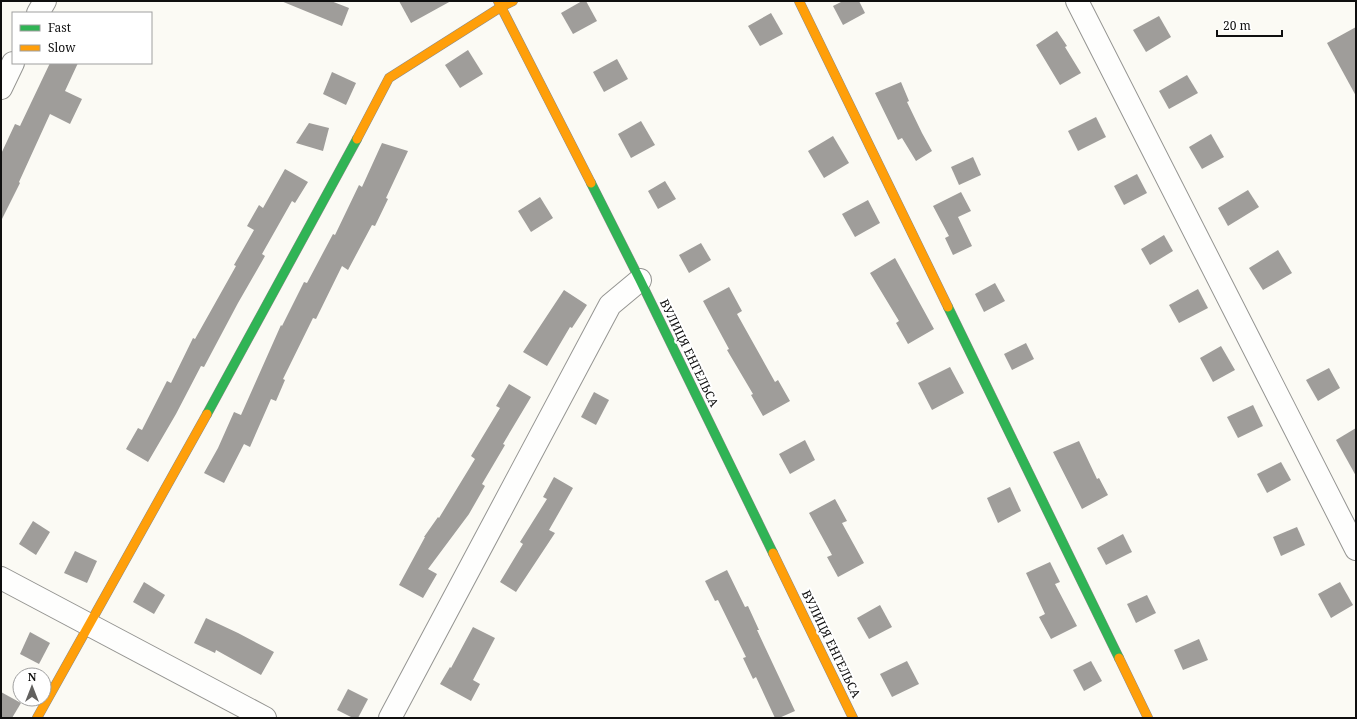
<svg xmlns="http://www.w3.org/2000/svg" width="1357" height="719" viewBox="0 0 1357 719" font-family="'Noto Serif',serif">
	<rect width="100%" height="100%" fill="#fbfaf4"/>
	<g fill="#9f9d9a">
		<path d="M 281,1 L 331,1 L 349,8 L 342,26 Z"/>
		<path d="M 399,1 L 451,1 L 411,23 Z"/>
		<path d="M 582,1 L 586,1 L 597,21 L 573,34 L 561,13 Z"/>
		<path d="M 843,1 L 859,1 L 865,13 L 843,25 L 833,6 Z"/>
		<path d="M 771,13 L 783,34 L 760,46 L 748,26 Z"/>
		<path d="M 1159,16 L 1171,37 L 1146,52 L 1133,30 Z"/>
		<path d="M 1356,27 L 1356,96 L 1327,43 Z"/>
		<path d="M 1057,31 L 1067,46 L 1065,47 L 1081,73 L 1060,85 L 1036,45 Z"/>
		<path d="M 468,50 L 483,74 L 460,88 L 445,65 Z"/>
		<path d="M 617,59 L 628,79 L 604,92 L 593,72 Z"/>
		<path d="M 50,63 L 78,63 L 65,91 L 82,99 L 70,124 L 50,114 L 19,182 L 20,183 L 1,221 L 1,154 L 15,124 L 20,126 Z"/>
		<path d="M 332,72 L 356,83 L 346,105 L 323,94 Z"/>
		<path d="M 1187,75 L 1198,93 L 1169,109 L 1159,91 Z"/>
		<path d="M 901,82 L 909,101 L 907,102 L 922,133 L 932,151 L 916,161 L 902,138 L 898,140 L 875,93 Z"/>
		<path d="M 1096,117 L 1106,137 L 1078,151 L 1068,131 Z"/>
		<path d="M 641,121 L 655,145 L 631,158 L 618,134 Z"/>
		<path d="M 309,123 L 329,128 L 323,151 L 296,143 Z"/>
		<path d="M 1211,134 L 1224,157 L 1202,169 L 1189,147 Z"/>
		<path d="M 833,136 L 849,163 L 824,178 L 808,151 Z"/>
		<path d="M 382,143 L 408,151 L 386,198 L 388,199 L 375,226 L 372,225 L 348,270 L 342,266 L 316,319 L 313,318 L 283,379 L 285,380 L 276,401 L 271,399 L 250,447 L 244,444 L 224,483 L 204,473 L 218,448 L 234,412 L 241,415 L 281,325 L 282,326 L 304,282 L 307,283 L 333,234 L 335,235 L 359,185 L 362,187 Z"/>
		<path d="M 973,157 L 981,175 L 959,185 L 951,167 Z"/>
		<path d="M 285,169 L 308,182 L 295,203 L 292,201 L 262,254 L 265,256 L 238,303 L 204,367 L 201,366 L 176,414 L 148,462 L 126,449 L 138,428 L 142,430 L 167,381 L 171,383 L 193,338 L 195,339 L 236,266 L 234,265 L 254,230 L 247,226 L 259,205 L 263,208 Z"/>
		<path d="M 1137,174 L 1147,193 L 1124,205 L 1114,186 Z"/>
		<path d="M 665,181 L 676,199 L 658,209 L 648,191 Z"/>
		<path d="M 1248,190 L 1259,207 L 1228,226 L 1218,208 Z"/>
		<path d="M 961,192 L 971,211 L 958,217 L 972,246 L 953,255 L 945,238 L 949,236 L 933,206 Z"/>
		<path d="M 540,197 L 553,218 L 531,232 L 518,211 Z"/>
		<path d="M 868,200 L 880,223 L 855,237 L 842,214 Z"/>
		<path d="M 1164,235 L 1173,251 L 1150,265 L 1141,249 Z"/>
		<path d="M 701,243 L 711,260 L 689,273 L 679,255 Z"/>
		<path d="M 1278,250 L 1292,273 L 1263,290 L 1249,268 Z"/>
		<path d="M 895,258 L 934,329 L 908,344 L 896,323 L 899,321 L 870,273 Z"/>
		<path d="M 995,283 L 1005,301 L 984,312 L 975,294 Z"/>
		<path d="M 729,287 L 742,311 L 737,314 L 775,382 L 778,380 L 790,401 L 763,416 L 751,395 L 753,394 L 727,350 L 729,349 L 703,301 Z"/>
		<path d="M 1198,289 L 1208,308 L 1179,323 L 1169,305 Z"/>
		<path d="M 564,290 L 587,305 L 572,328 L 570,327 L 547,366 L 523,352 Z"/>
		<path d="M 1026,343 L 1034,359 L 1012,370 L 1004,354 Z"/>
		<path d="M 1221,346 L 1235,370 L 1213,382 L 1200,358 Z"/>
		<path d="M 950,367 L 964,393 L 932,410 L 918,383 Z"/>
		<path d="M 1329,368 L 1340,388 L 1318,401 L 1306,380 Z"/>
		<path d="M 509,384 L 531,397 L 503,444 L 505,445 L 482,484 L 485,486 L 469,514 L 428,569 L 437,574 L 423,598 L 399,585 L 425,537 L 424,537 L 438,517 L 439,518 L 475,459 L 471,456 L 500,408 L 496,406 Z"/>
		<path d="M 594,392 L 609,400 L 596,425 L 581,417 Z"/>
		<path d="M 1253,405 L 1263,426 L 1238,438 L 1227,417 Z"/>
		<path d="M 1356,428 L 1356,476 L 1336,440 Z"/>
		<path d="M 805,440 L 815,460 L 790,474 L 779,454 Z"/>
		<path d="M 1079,441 L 1097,479 L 1099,478 L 1108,495 L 1082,509 L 1053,452 Z"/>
		<path d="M 1281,462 L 1291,480 L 1267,493 L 1257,474 Z"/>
		<path d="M 554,477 L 573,488 L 549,530 L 555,533 L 516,592 L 500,582 L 523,544 L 520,542 L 547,499 L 543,497 Z"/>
		<path d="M 1010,487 L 1021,511 L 998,523 L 987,498 Z"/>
		<path d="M 835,499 L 847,521 L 842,523 L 864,563 L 838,577 L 827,557 L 832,555 L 809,513 Z"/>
		<path d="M 33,521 L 50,532 L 36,555 L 19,544 Z"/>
		<path d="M 1297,527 L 1305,545 L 1281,556 L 1273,537 Z"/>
		<path d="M 1123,534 L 1132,552 L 1106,565 L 1097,548 Z"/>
		<path d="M 75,551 L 97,561 L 87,583 L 64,573 Z"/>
		<path d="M 1050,562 L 1060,582 L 1055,584 L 1077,626 L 1051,639 L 1039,617 L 1045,614 L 1026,573 Z"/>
		<path d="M 727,570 L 745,607 L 748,606 L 759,630 L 757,630 L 795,711 L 779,718 L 775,718 L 756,677 L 753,679 L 743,658 L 746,657 L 718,600 L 715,601 L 705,581 Z"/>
		<path d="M 144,582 L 165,595 L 154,614 L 133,602 Z"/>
		<path d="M 1340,582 L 1353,605 L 1331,618 L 1318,594 Z"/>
		<path d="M 1147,595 L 1156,613 L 1136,623 L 1127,604 Z"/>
		<path d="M 880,605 L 892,627 L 869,639 L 857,618 Z"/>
		<path d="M 206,618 L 238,633 L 274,652 L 261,675 L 216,650 L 215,653 L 194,643 Z"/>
		<path d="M 473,627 L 495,638 L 473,680 L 480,684 L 471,701 L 440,684 L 450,667 L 451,668 Z"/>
		<path d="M 30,632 L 50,643 L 39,664 L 20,654 Z"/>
		<path d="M 1199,639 L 1208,660 L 1183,670 L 1174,650 Z"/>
		<path d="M 907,661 L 919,684 L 892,697 L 880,674 Z"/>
		<path d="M 1091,661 L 1102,681 L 1084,691 L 1073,670 Z"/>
		<path d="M 348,689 L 368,699 L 358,718 L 353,718 L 337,710 Z"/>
		<path d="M 1,692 L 21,703 L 12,718 L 1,718 Z"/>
	</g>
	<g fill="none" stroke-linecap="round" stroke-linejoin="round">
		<g stroke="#959592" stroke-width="24">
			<g id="street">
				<path d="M 1077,1 L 1356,549"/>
				<path d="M 38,13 L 45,1"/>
				<path d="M 1,88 L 13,63"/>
				<path d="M 1,578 L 265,718"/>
				<path d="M 390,718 L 610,305 L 640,280"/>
			</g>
		</g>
		<g stroke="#8c8b89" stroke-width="10">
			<g id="fast">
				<path d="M 591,183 L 640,280 L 773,553"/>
				<path d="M 948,307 L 1119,658"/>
				<path d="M 207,414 L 357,139"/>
			</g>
		</g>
		<g stroke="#8c8b89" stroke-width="10">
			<g id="slow">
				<path d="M 498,1 L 591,183"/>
				<path d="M 799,1 L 948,307"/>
				<path d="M 357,139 L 389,78 L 501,7 L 513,1"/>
				<path d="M 773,553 L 853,718"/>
				<path d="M 1119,658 L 1148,718"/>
				<path d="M 37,718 L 207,414"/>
			</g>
		</g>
		<use href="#street" stroke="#fefefd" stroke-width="22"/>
		<use href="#fast" stroke="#30b455" stroke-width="9"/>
		<use href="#slow" stroke="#ff9f0a" stroke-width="9"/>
	</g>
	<g text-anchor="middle" stroke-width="4" stroke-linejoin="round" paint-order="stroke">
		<g font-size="12" fill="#0f0f0f" stroke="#fff">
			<text transform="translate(689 353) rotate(64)" y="4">ВУЛИЦЯ ЕНГЕЛЬСА</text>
			<text transform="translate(831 644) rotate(64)" y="4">ВУЛИЦЯ ЕНГЕЛЬСА</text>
		</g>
	</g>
	<rect width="1357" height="719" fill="none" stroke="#0f0f0f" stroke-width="4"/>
	<rect x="12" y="12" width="140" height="52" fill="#ffffff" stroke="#9f9f9f"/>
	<rect x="20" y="25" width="20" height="6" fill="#30b455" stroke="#9f9f9f"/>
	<text x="48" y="32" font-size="12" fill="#0f0f0f">Fast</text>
	<rect x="20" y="45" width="20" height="6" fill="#ff9f0a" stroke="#9f9f9f"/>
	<text x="48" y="52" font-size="12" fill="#0f0f0f">Slow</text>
	<g transform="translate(32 687)"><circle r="19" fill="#ffffff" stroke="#9f9f9f"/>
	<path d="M0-3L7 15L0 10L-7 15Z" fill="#62615f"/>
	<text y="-6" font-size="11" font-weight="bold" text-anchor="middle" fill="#0f0f0f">N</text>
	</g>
	<path d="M1217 30v6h65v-6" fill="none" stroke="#0f0f0f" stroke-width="2"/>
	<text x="1223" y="30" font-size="12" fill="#0f0f0f" stroke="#ffffff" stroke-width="3" paint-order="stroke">20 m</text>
</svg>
